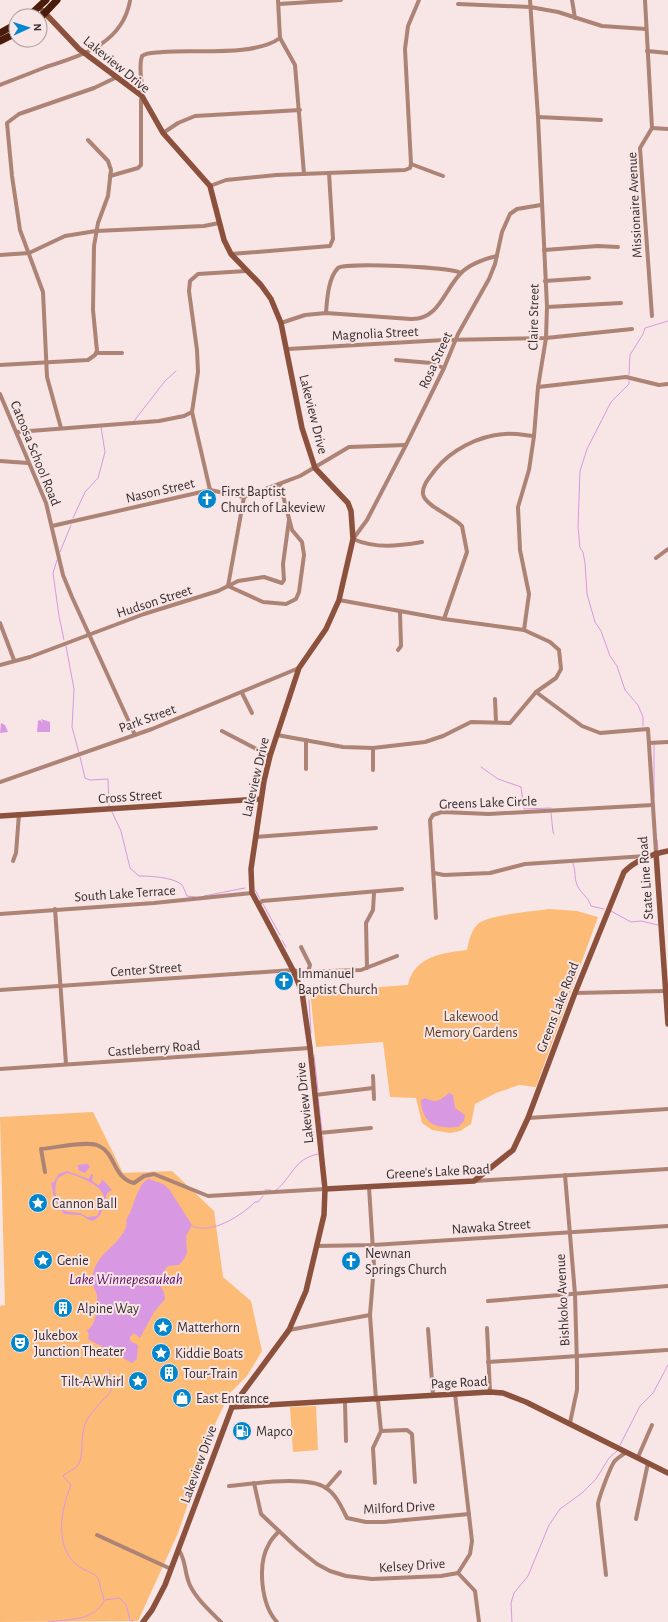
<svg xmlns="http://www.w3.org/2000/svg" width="668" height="1622" viewBox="0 0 668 1622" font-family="'Alegreya Sans',sans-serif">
	<rect width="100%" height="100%" fill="#f8e5e5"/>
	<g fill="#fcbc78">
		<path d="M 549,909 L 577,911 L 598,917 L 536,1087 L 519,1085 L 496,1093 L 475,1104 L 471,1124 L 460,1131 L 450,1133 L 432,1130 L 422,1123 L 416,1098 L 390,1097 L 383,1042 L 316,1047 L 310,992 L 408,985 C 414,956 443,953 467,950 C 469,940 471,930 479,923 C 489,915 535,911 549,909 Z"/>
		<path d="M 93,1112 L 123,1173 L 172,1171 L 214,1211 L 223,1277 L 251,1301 L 262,1351 L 247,1376 L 229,1394 L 216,1422 L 178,1533 L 138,1621 L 0,1622 L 0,1306 L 5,1305 L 0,1117 Z"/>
		<path d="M 316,1406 L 318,1450 L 293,1452 L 290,1407 Z"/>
	</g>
	<g fill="#d898e2" fill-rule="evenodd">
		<path d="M 41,719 L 50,722 L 50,732 L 37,732 L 38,721 L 40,720 L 43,723 Z"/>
		<path d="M 1,723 L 5,725 L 8,732 L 0,733 Z"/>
		<path d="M 449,1093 L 453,1095 L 455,1108 L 465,1115 L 464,1121 L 458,1127 C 436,1129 422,1124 421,1100 L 425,1098 C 437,1104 440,1100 449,1093 Z"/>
		<path d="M 84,1164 L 88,1164 L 90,1167 L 85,1173 L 78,1170 L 78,1165 Z"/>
		<path d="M 67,1171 L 89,1179 L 91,1174 L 93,1174 L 92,1181 L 98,1185 L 101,1183 L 102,1179 L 112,1190 L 107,1193 C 104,1203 103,1219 91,1221 L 81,1215 L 64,1214 L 54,1198 L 51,1182 L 53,1183 L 59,1174 ZM 67,1173 C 77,1175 104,1186 104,1198 C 104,1203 99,1211 97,1216 L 87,1217 L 80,1213 L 69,1212 L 63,1210 L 64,1208 L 62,1208 C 55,1198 53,1188 58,1178 Z"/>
		<path d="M 149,1179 L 163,1184 L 169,1189 L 192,1225 L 186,1236 L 187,1253 L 184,1259 L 179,1265 L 168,1266 L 162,1274 L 159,1284 L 164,1292 L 165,1299 L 154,1312 L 140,1338 L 134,1333 L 130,1337 L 130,1341 L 138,1345 L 137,1359 L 132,1363 L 88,1339 L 89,1335 L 87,1330 C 96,1327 98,1306 97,1297 C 97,1291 92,1287 92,1280 C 94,1253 118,1248 126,1227 C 127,1224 126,1221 127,1218 C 128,1216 129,1214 130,1213 C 134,1205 139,1181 149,1179 Z"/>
	</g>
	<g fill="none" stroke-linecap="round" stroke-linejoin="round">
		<g stroke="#d898e2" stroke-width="1">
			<path d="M 629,375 L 630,355 L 643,334 L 645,328 L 668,321"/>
			<path d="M 629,381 L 629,384 L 611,402 L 587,449 L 580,471 L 578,527 L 580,548 L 583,552 L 585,563 L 587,594 L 595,622 L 601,631 L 610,656 L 617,666 L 625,690 L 638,705 L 643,717 L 643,726"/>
			<path d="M 134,421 L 165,381 L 176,371"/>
			<path d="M 73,518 L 85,492 L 98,478 L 105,452 L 101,427"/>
			<path d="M 60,552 L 71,525"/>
			<path d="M 57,560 L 53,573 L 59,616 L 64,640"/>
			<path d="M 66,646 L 74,689 L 72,727 L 79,753"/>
			<path d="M 654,745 L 654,797"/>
			<path d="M 80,757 L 85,778 L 90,780 L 108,779 L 109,806"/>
			<path d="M 481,767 L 498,779 L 521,787 L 524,809 L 551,808"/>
			<path d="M 112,812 L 121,831 L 130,868 L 139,876 C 149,876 172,877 181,884 C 184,887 185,892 187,896 L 195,897"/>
			<path d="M 551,813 L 553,832 L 554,834"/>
			<path d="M 657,840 L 658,849"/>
			<path d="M 573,863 C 576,871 574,878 577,885 C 581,894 588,896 591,906 L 604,909"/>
			<path d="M 255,890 L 260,899"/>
			<path d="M 204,896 L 245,888"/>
			<path d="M 263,904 L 280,935"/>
			<path d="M 611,911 L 631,922 L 641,921 L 658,925"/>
			<path d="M 282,940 L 286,947"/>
			<path d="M 309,1000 L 311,1033"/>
			<path d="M 314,1055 L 318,1091"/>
			<path d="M 318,1097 L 322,1131"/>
			<path d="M 323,1136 L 323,1152"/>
			<path d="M 265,1190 L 271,1190"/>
			<path d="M 276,1190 C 292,1178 293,1159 318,1154"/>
			<path d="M 192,1226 C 211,1235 241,1216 255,1202 L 258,1202 L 263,1196"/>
			<path d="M 620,1445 L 640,1406 L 653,1393 L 668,1365"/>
			<path d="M 104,1600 L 98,1578 C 92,1571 83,1571 77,1565 C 54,1546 61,1509 71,1485 L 63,1476 C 67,1472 75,1469 78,1465 C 85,1455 79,1436 86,1422 C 92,1410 103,1401 111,1391 C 112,1383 108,1377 110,1369"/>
			<path d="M 105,1600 L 119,1598 L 126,1604 L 130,1620 L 133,1622"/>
			<path d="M 48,1622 C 68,1619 93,1622 104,1601"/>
			<path d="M 512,1622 L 511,1603 L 514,1593 L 528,1576 L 549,1525 L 560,1509 L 582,1493 L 596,1479 L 609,1458 L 617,1451"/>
		</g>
		<g stroke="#ac8374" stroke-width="4">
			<path d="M 278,0 L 280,38 L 295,65 L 304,174"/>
			<path d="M 572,0 L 575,18"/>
			<path d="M 645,0 L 652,128 L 640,148 L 652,316"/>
			<path d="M 279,4 L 341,0"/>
			<path d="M 458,4 L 530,7 L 558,12 L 602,26 L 646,29"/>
			<path d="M 647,51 L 668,53"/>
			<path d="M 0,85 C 15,79 31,73 46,67 C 82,55 122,44 130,1"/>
			<path d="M 538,117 L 601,120"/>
			<path d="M 652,128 L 668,129"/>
			<path d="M 163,133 L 178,123 L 195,116 L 300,110"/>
			<path d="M 411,164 L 405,49 L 408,26 L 419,0"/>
			<path d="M 411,164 L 443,176"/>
			<path d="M 110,176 L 138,168 L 141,165 L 141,100 C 145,86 137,71 142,56 C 147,52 156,53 163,52 C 195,49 254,57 280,38"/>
			<path d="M 210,186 L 226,180 L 276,175 L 405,170 L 410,168 L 411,164"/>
			<path d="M 544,250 L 598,246 L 618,247"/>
			<path d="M 231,254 L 330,246 L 333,239 L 329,173"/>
			<path d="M 0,255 L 29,253 L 65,236 L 96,231 L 204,226 L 219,223"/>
			<path d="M 545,281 L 589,278"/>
			<path d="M 547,307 L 621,303"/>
			<path d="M 326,313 C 327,300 328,278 338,268 C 345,262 452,267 461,273"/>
			<path d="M 281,323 L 305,315 L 326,313 L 411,319 C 439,320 444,290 461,273 C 470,264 484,259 497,256"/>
			<path d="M 288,349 L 444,340 L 546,338 L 632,329"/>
			<path d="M 96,353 L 122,353"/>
			<path d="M 396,360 L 431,363 L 444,368"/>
			<path d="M 0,365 L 88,360 L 95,355 L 97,351 L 93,310 L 94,246 L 98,223 L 108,196 L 111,170 L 108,161 L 88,140"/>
			<path d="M 538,387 L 626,377 L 659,385 L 668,384"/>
			<path d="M 0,394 L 46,503 L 63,575 L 72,597 L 135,735"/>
			<path d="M 61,428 L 47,377 L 43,292 L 20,230 L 12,176 L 7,123 L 19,114 L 94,88 L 115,78"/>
			<path d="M 17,432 L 159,421 L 184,416 L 192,412"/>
			<path d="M 0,461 L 28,463"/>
			<path d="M 210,490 L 192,412 L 198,372 L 197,350 L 189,291 L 190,281 L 198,274 L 246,271"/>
			<path d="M 52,526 L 210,490 L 244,497 L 300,476 L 349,447 L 406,445"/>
			<path d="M 422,542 C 398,546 376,549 353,539 L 367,520 L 406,445 L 444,368 L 458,334 L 489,279 L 495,264 L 502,232 L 510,214 L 517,209 L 541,205"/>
			<path d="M 656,558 L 668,549"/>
			<path d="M 228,586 L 263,602 L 286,604 L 296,599 L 299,592 L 304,555 L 302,542 L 292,530 L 280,484"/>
			<path d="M 228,586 L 244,497"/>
			<path d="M 444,619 L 467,552 L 462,526 C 454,517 424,505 423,494 C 422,485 430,477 435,470 C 451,450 478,436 504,434 C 513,433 524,435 534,436"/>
			<path d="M 0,623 L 14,660"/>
			<path d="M 524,630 L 529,594 L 520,550 L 518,507 L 529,470 L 534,436 L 538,387 L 546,338 L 547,307 L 538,117 L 530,0"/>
			<path d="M 398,650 L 401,646 L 400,612"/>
			<path d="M 0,665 L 30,657 L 144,614 L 218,591 L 238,581 L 264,577 L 282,583 L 284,580 L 283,564 L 289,520"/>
			<path d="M 536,692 L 582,726 L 600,733 L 648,729 L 656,853"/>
			<path d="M 242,693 L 252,713"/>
			<path d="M 495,699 L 496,722"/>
			<path d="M 222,731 L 270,756"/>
			<path d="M 277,735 L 343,747 L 373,748 L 425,742 L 443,736 L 471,722 L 510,723 L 536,692 L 556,678 L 561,669 L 559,650 L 550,642 L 524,630 L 444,619 L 339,600"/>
			<path d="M 306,740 L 306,769"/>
			<path d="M 649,743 L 668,742"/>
			<path d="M 373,748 L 373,770"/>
			<path d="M 0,782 L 152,729 L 299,668"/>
			<path d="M 255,837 L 376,828"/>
			<path d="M 13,861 L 16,853 L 19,814"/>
			<path d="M 434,873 L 444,875 L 490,873 L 525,864 L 646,856"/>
			<path d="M 258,905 L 262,901 L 402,889"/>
			<path d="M 55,909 L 66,1064"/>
			<path d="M 0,914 L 154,903 L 252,893"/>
			<path d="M 436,918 L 430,820 L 433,815 L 442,812 L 489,814 L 653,805"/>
			<path d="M 301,947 L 310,965 L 308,972"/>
			<path d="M 367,968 L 366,923 L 373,910 L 374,893"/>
			<path d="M 0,990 L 293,970 L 299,972 L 361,970 L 397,956"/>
			<path d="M 575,993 L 665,991"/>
			<path d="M 0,1069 L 310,1048"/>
			<path d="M 373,1076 L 374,1099"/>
			<path d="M 315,1095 L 373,1088"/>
			<path d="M 528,1118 L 668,1109"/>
			<path d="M 319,1133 L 371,1128"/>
			<path d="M 45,1172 L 41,1149 C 54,1148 89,1140 99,1146 C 116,1154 113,1178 134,1183 L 144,1176 L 154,1174 L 208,1196 L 325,1189"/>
			<path d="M 565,1175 L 575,1294 L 577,1365 L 577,1390 L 570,1423"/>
			<path d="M 475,1181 L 668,1169"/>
			<path d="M 369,1187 L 374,1266 L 370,1315 L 376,1400"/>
			<path d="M 316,1246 L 373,1245 L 668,1226"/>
			<path d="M 488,1301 L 668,1286"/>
			<path d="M 487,1328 L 490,1392"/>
			<path d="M 428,1329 L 433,1394"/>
			<path d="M 289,1330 L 370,1315"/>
			<path d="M 488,1362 L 667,1350"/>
			<path d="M 455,1394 L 472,1541 L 470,1554 L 458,1573"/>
			<path d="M 345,1402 L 346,1441"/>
			<path d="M 381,1431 L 407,1430 L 412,1434 L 415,1482"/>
			<path d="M 638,1457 L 652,1425"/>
			<path d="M 254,1483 L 261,1514 L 297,1548 L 317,1564 L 330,1571 L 346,1576 L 372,1579 L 441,1576 L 458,1573"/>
			<path d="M 375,1483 L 373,1448 L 381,1431 L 378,1400"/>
			<path d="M 229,1486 C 253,1484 306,1475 326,1488 C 336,1494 342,1508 347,1518 L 366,1522 L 384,1522 L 469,1514"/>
			<path d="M 326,1488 L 340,1472"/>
			<path d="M 636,1519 L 648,1463"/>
			<path d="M 97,1535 L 171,1569"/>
			<path d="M 179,1550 C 186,1562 184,1568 188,1580 C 192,1595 210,1611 221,1622"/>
			<path d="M 458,1573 L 475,1591 L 479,1622"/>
			<path d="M 606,1575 L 598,1504 C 599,1497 610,1468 614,1462 C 617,1458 623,1455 626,1452"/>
			<path d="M 277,1622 C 261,1605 257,1564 269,1544 C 271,1539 276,1535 279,1531"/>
		</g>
		<g stroke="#8b513c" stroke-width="5.5">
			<path d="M 43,11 L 79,49 L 142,96 L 163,133 L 210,186 L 224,240 L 231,254 L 261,285 L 271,299 L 281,323 L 302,428 L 315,468 L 348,503 L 351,511 L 353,539 L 339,600 L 326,629 L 299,668 L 270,756 L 264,781 L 251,869 L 252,893 L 293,970 L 302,992 L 310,1048 L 325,1189 L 324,1215 L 306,1291 L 289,1330 L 232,1407 L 165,1585 L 152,1610 L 143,1622"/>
			<path d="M 0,816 L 261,799"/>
			<path d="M 656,853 L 668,1024"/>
			<path d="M 325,1189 L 474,1181 L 513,1150 L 528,1118 L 575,993 L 624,872 C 636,860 652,854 668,851"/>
			<path d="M 232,1407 L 490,1392 L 503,1393 L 526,1402 L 668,1473"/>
		</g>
		<g stroke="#491c0b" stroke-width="7">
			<path d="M 29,16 L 46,0"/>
			<path d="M 40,18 L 57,0"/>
			<path d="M 0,33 L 16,24"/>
			<path d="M 0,41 L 16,33"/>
		</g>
	</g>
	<defs>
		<g id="church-disc" transform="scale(1)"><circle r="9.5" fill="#0086cd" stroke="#f8e5e5"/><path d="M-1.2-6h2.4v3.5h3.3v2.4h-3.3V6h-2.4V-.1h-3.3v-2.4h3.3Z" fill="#fff"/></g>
		<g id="sight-disc" transform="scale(1)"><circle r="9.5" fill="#0086cd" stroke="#f8e5e5"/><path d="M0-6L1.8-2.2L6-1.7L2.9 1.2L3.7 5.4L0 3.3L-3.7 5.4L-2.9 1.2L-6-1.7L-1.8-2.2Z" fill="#fff"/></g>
		<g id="building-disc" transform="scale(1)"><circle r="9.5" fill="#0086cd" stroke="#f8e5e5"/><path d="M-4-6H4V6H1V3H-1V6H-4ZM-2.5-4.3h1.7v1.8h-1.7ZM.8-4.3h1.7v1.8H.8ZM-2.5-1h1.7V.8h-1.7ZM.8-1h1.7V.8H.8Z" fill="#fff"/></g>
		<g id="theatre-disc" transform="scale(1)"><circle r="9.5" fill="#0086cd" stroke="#f8e5e5"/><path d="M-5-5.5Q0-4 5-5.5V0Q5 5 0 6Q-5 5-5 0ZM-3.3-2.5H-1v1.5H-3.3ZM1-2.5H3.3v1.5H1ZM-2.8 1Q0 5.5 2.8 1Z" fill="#fff"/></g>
		<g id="shop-disc" transform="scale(1)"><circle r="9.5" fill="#0086cd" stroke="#f8e5e5"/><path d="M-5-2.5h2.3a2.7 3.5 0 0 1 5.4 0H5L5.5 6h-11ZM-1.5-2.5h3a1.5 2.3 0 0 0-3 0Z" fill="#fff"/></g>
		<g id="fuel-disc" transform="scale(1)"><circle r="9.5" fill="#0086cd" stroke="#f8e5e5"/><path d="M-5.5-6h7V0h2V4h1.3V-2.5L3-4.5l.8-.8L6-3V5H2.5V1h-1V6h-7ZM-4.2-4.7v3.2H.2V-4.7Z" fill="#fff"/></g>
	</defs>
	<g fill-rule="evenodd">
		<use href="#church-disc" x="207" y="499"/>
		<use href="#church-disc" x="284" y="981"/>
		<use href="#sight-disc" x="38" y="1203"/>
		<use href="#sight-disc" x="43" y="1260"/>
		<use href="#church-disc" x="351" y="1261"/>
		<use href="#building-disc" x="63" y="1308"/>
		<use href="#sight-disc" x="163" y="1327"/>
		<use href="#theatre-disc" x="20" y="1343"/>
		<use href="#sight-disc" x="161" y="1353"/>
		<use href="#building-disc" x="169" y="1373"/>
		<use href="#sight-disc" x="138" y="1381"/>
		<use href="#shop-disc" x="182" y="1398"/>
		<use href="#fuel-disc" x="242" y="1431"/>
	</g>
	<g text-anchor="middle" stroke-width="4" stroke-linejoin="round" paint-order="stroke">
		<g font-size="14" fill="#352d2e" stroke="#f8e5e5">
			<text transform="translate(117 64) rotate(39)" y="5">Lakeview Drive</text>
			<text transform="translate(634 205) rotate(-93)" y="5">Missionaire Avenue</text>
			<text transform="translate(533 317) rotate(-89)" y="5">Claire Street</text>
			<text transform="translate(375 333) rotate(-3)" y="5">Magnolia Street</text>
			<text transform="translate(435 360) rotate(-65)" y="5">Rosa Street</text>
			<text transform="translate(314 414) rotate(76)" y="5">Lakeview Drive</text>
			<text transform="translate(36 453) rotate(68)" y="5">Catoosa School Road</text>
			<text transform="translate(160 490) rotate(-13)" y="5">Nason Street</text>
			<text transform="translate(154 601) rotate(-18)" y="5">Hudson Street</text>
			<text transform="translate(147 718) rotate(-20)" y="5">Park Street</text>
			<text transform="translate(255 777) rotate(-77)" y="5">Lakeview Drive</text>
			<text transform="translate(130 796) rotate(-4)" y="5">Cross Street</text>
			<text transform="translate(488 802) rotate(-2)" y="5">Greens Lake Circle</text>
			<text transform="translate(645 878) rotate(-94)" y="5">State Line Road</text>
			<text transform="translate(125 893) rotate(-4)" y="5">South Lake Terrace</text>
			<text transform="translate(146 969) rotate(-4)" y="5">Center Street</text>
			<text transform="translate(557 1007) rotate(-69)" y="5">Greens Lake Road</text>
			<text transform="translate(154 1048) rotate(-4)" y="5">Castleberry Road</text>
			<text transform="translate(304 1103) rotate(-96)" y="5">Lakeview Drive</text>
			<text transform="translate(438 1171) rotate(-3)" y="5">Greene's Lake Road</text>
			<text transform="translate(491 1226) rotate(-4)" y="5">Nawaka Street</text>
			<text transform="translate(562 1300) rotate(-93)" y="5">Bishkoko Avenue</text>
			<text transform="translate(459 1382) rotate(-3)" y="5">Page Road</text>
			<text transform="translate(198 1464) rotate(-70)" y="5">Lakeview Drive</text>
			<text transform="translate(399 1507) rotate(-3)" y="5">Milford Drive</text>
			<text transform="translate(412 1565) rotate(-4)" y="5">Kelsey Drive</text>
		</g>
		<g font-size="14" fill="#352d2e" stroke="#f8e5e5" text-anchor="start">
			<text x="221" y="496">First Baptist<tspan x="221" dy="16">Church of Lakeview</tspan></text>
			<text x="298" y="978">Immanuel<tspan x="298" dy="16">Baptist Church</tspan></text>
			<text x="52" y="1208">Cannon Ball</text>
			<text x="365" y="1258">Newnan<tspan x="365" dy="16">Springs Church</tspan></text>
			<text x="57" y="1265">Genie</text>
			<text x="77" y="1313">Alpine Way</text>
			<text x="177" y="1332">Matterhorn</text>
			<text x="34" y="1340">Jukebox<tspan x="34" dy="16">Junction Theater</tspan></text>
			<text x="175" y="1358">Kiddie Boats</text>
			<text x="183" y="1378">Tour-Train</text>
			<text x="124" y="1386" text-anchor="end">Tilt-A-Whirl</text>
			<text x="196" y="1403">East Entrance</text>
			<text x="256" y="1436">Mapco</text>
		</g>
		<g font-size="14" fill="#5a3d1e" stroke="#f8e5e5">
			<text x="471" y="1021">Lakewood<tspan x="471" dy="16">Memory Gardens</tspan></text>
		</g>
		<g font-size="15" font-style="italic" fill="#5c0b67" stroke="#f8e5e5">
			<text x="126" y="1284">Lake Winnepesaukah</text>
		</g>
	</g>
	<g transform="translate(28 28) rotate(87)"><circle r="19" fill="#f8e5e5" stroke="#aa9b9c"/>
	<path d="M0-3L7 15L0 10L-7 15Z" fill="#0086cd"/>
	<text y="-6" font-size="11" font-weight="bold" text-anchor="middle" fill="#352d2e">N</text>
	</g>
</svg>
